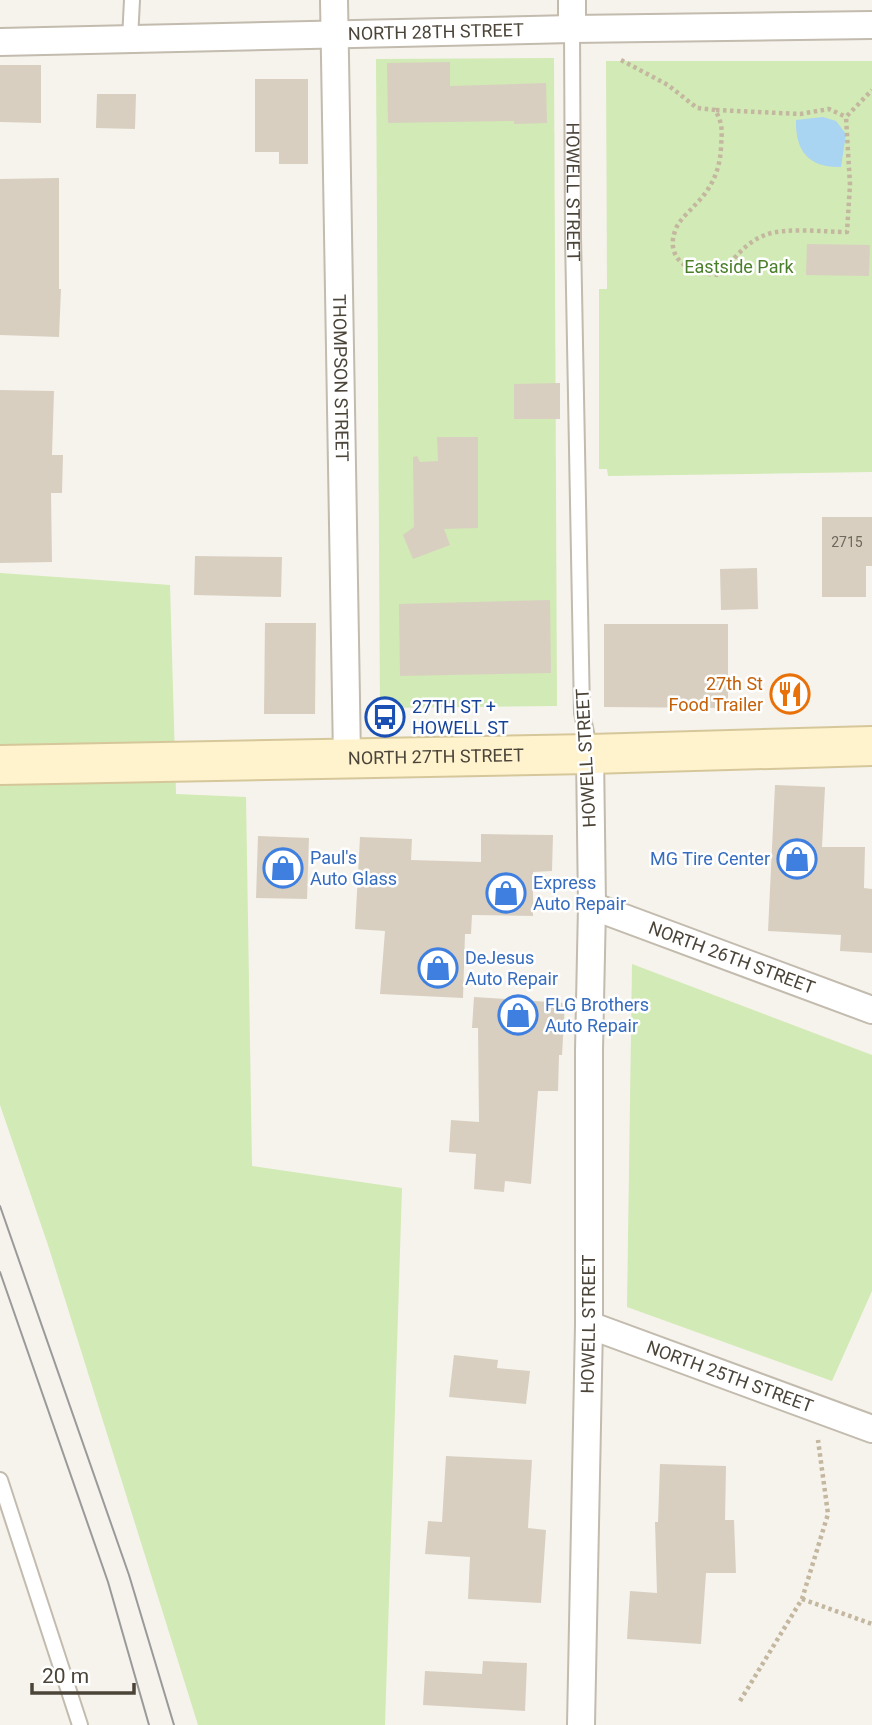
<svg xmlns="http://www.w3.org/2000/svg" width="872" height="1725" viewBox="0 0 872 1725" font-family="Roboto,sans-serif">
	<rect width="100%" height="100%" fill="#f6f3ec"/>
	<g fill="#d2eab5">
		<path d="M 554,58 L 557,706 L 380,708 L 376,59 Z"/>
		<path d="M 606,61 L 872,61 L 872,472 L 608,476 L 607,469 L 599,469 L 599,289 L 607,289 Z"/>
		<path d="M 0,573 L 170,585 L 176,794 L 246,797 L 252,1166 L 402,1188 L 385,1725 L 198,1725 L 48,1245 L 0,1105 Z"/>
		<path d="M 632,964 L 872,1055 L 872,1291 L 832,1381 L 627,1307 Z"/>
	</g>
	<path fill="#a9d4f2" d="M 823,117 L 836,121 L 846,134 L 841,167 C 809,168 795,151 796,120 Z"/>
	<g fill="#d8cfc1">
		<path d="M 450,62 L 450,86 L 546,83 L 547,123 L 514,124 L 514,121 L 388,123 L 387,63 Z"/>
		<path d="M 0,65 L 41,65 L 41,123 L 0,122 Z"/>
		<path d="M 255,79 L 308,79 L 308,164 L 279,164 L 279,152 L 255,152 Z"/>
		<path d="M 97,94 L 136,94 L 135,129 L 96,128 Z"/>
		<path d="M 59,178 L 59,289 L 61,289 L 59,337 L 0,335 L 0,179 Z"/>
		<path d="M 807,244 L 870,245 L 869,276 L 806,275 Z"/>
		<path d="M 560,383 L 560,419 L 514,419 L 514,384 Z"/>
		<path d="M 0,390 L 54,391 L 52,455 L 63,455 L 62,493 L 51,493 L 52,562 L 0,563 Z"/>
		<path d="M 437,437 L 478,437 L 478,528 L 444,529 L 450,545 L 413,559 L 403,535 L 414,527 L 413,457 L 417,456 L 420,462 L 438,461 Z"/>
		<path d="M 822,517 L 872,517 L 872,566 L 866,566 L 866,597 L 822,597 Z"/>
		<path d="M 195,556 L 282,557 L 281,597 L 194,595 Z"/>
		<path d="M 757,568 L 758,609 L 721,610 L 720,569 Z"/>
		<path d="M 550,600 L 551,673 L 400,676 L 399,604 Z"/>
		<path d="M 265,623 L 316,623 L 315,714 L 264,714 Z"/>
		<path d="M 604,624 L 728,624 L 728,708 L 604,707 Z"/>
		<path d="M 775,785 L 825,787 L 822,847 L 865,847 L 864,888 L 872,889 L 872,953 L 840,951 L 841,935 L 768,931 Z"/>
		<path d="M 481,834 L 553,835 L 552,871 L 533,872 L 533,916 L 472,915 L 471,934 L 465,934 L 463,998 L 380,994 L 385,931 L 355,929 L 360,837 L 412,839 L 411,860 L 481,862 Z"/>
		<path d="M 258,836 L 309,838 L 307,899 L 256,898 Z"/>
		<path d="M 474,997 L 565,1003 L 562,1055 L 559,1055 L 558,1091 L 538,1091 L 531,1184 L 505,1181 L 504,1192 L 474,1189 L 476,1154 L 449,1152 L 451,1120 L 479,1122 L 478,1028 L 472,1028 Z"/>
		<path d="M 454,1355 L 498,1360 L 497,1368 L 530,1371 L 526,1404 L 449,1397 Z"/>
		<path d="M 446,1456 L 532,1460 L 528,1528 L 546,1530 L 541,1603 L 468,1599 L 470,1557 L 425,1554 L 428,1521 L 442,1522 Z"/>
		<path d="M 660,1464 L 726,1466 L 725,1520 L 734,1520 L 736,1573 L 706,1573 L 701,1644 L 627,1639 L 630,1591 L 657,1593 L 655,1522 L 658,1522 Z"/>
		<path d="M 483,1661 L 527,1663 L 525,1711 L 423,1705 L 425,1671 L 482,1674 Z"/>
	</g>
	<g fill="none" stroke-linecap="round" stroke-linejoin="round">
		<g stroke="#c2bbae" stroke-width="18">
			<g id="lane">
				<path id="s1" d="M 572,29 L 573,237 L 582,713 L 590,752"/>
				<path d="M 130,39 L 132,0"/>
				<path d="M 0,1480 L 80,1725"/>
			</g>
		</g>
		<g stroke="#c2bbae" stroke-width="30">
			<g id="street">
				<path id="s2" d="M 334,0 L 347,757"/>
				<path d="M 572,0 L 572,29"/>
				<path id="s3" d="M 0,42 L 572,29 L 872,25"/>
				<path id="s4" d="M 592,906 L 872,1010"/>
				<path id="s5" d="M 589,1325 L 872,1429"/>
				<path id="s6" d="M 581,1725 L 589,1325 L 589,1051 L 592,906 L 590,754"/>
			</g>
		</g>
		<g stroke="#d6c79b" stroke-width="42">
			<g id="secondary">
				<path id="s7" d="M 0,765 L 590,754 L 872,746"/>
			</g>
		</g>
		<g stroke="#c4b79f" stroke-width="4.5" stroke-dasharray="3.5 3.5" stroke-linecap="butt">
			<path d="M 621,60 L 668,85 L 697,108 L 715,110 C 723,123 722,132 721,147 C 720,170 712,188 695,205 C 688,213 678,221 675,231 C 664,262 695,275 721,275 C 732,260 746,242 765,235 C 785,227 824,232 847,232 L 850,185 L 846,117 L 872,90"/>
			<path d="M 716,110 L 800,114 L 829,109 L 846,117"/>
			<path d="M 802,1599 L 872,1624"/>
			<path d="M 740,1701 L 802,1599 L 828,1514 L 818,1440"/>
		</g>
		<use href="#lane" stroke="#fff" stroke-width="14"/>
		<use href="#street" stroke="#fff" stroke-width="26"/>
		<use href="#secondary" stroke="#fff3cd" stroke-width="38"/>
		<g stroke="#9a9a9a" stroke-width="2">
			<path d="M 0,1206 L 129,1575 L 174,1725"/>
			<path d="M 0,1272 L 108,1582 L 149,1725"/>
		</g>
	</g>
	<defs>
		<g id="restaurant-ring" transform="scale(2.0125)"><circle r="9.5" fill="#fff" stroke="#e8710a" stroke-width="1.5"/><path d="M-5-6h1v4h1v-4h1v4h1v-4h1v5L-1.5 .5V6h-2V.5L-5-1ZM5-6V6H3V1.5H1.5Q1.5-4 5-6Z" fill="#e8710a"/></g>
		<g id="bus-ring" transform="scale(2.0125)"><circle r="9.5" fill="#fff" stroke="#1a4fb4" stroke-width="1.5"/><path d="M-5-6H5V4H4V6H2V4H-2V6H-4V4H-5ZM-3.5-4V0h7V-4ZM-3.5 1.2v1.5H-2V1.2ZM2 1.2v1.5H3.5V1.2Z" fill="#1a4fb4"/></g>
		<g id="shop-ring" transform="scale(2.0125)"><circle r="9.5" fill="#fff" stroke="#3f7fe0" stroke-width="1.5"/><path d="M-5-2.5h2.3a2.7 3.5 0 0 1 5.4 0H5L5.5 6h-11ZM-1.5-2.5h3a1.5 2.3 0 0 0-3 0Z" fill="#3f7fe0"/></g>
	</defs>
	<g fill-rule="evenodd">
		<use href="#restaurant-ring" x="790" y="694"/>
		<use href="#bus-ring" x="385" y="717"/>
		<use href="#shop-ring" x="797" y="859"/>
		<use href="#shop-ring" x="283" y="868"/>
		<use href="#shop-ring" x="506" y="893"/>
		<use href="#shop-ring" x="438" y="968"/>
		<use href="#shop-ring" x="518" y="1015"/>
	</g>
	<g text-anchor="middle" stroke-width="5" stroke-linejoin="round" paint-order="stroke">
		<g font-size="14" fill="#6e675b">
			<text x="847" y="547">2715</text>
		</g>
		<g font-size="18" fill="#4b4439" stroke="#fff">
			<text dy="6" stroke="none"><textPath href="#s3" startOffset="436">NORTH 28TH STREET</textPath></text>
			<text dy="6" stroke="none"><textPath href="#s1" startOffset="163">HOWELL STREET</textPath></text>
			<text dy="6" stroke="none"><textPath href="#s2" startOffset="378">THOMPSON STREET</textPath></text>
			<text dy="6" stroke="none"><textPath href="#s7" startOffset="436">NORTH 27TH STREET</textPath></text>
			<text transform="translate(586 758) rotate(-93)" y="6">HOWELL STREET</text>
			<text dy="6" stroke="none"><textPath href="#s4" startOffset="149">NORTH 26TH STREET</textPath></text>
			<text dy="6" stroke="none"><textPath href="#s6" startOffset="401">HOWELL STREET</textPath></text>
			<text dy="6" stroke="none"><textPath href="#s5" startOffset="150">NORTH 25TH STREET</textPath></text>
		</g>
		<g font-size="18" fill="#4a7f2a" stroke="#fff">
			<text x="739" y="273">Eastside Park</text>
		</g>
		<g font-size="18" fill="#c56008" stroke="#fff" text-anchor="end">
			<text x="763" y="690">27th St<tspan x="763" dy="21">Food Trailer</tspan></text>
		</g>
		<g font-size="18" fill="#164399" stroke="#fff" text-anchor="start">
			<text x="412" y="713">27TH ST +<tspan x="412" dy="21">HOWELL ST</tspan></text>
		</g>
		<g font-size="18" fill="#366cbe" stroke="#fff" text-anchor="start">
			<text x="310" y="864">Paul's<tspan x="310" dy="21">Auto Glass</tspan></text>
			<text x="770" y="865" text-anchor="end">MG Tire Center</text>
			<text x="533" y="889">Express<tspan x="533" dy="21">Auto Repair</tspan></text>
			<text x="465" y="964">DeJesus<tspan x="465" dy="21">Auto Repair</tspan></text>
			<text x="545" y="1011">FLG Brothers<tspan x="545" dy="21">Auto Repair</tspan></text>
		</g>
	</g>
	<path d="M32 1683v10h102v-10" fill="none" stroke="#4b4439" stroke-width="3.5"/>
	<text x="42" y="1683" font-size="21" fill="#4b4439" stroke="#ffffff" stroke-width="5" paint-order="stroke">20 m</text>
</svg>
